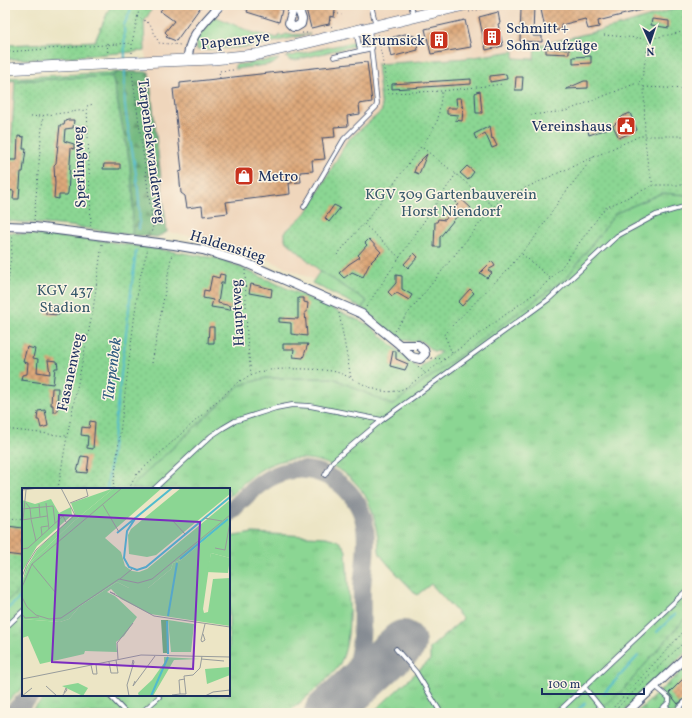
<svg xmlns="http://www.w3.org/2000/svg" width="692" height="718" viewBox="0 0 692 718" font-family="Vollkorn,serif">
	<defs>
		<pattern id="grass-tufts" width="24" height="20" patternUnits="userSpaceOnUse"><rect width="24" height="20" fill="#8bd693"/><path d="M3 7l-1-3M5 7V3M7 7l1-3M15 17l-1-3M17 17v-4M19 17l1-3" fill="none" stroke="#77b881"/></pattern>
		<pattern id="forest-firs" width="22" height="20" patternUnits="userSpaceOnUse"><rect width="22" height="20" fill="#70b77d"/><path d="M5 1l3.5 6h-7zM16 11l3.5 6h-7z" fill="#5b956a"/></pattern>
		<pattern id="cemetery-stones" width="16" height="16" patternUnits="userSpaceOnUse"><rect width="16" height="16" fill="#8bd693"/><path d="M2 7V4a2 2 0 0 1 4 0v3zM10 15v-3a2 2 0 0 1 4 0v3z" fill="#77b881"/></pattern>
		<pattern id="park-dots" width="8" height="8" patternUnits="userSpaceOnUse"><rect width="8" height="8" fill="#8bd693"/><path d="M2 2h.1M6 6h.1" fill="none" stroke="#77b881" stroke-width="1.8" stroke-linecap="round"/></pattern>
		<pattern id="building-cross-hatch" width="8" height="8" patternUnits="userSpaceOnUse"><rect width="8" height="8" fill="#dea97a"/><path d="M0 0l8 8M0 8l8-8" fill="none" stroke="#b38a67"/></pattern>
	</defs>
	<rect width="100%" height="100%" fill="#fcf5e5"/>
	<filter id="ink" filterUnits="userSpaceOnUse"><feTurbulence type="fractalNoise" baseFrequency=".025" numOctaves="2"/><feDisplacementMap in="SourceGraphic" scale="8" xChannelSelector="R" yChannelSelector="G"/><feConvolveMatrix kernelMatrix="1 2 1 2 8 2 1 2 1" color-interpolation-filters="sRGB"/></filter>
	<filter id="wash" filterUnits="userSpaceOnUse"><feTurbulence type="fractalNoise" baseFrequency=".012" numOctaves="4" result="noise"/><feDisplacementMap in="SourceGraphic" scale="16" xChannelSelector="R" yChannelSelector="G"/><feGaussianBlur stdDeviation="0.9" result="paint"/><feColorMatrix in="noise" values="0 0 0 0 0 0 0 0 0 0 0 0 0 0 0 0 0 1.4 0 .05"/><feComposite in="paint" operator="in"/></filter>
	<g filter="url(#wash)">
		<rect width="100%" height="100%" fill="#ece5c5"/>
		<g fill="#efd6bc">
			<path d="M 154,5 L 686,5 L 619,26 L 535,46 L 535,59 L 514,58 L 514,51 L 468,58 L 382,111 L 347,141 L 307,212 L 285,232 L 285,240 L 320,271 L 314,280 L 253,253 L 204,238 L 167,232 L 145,51 L 144,22 Z"/>
			<path d="M 5,81 L 15,81 L 7,221 L 5,221 Z"/>
		</g>
		<g fill="url(#grass-tufts)" stroke="#538278">
			<path d="M 214,16 L 251,32 L 278,38 L 279,35 L 282,36 L 287,34 L 289,35 L 310,34 L 250,47 L 197,50 L 196,40 Z"/>
			<path d="M 357,41 L 357,45 L 296,60 L 289,60 L 286,57 Z"/>
			<path d="M 279,59 L 273,64 L 235,69 L 235,65 Z"/>
			<path d="M 119,72 L 112,76 L 5,81 L 5,78 Z"/>
			<path d="M 662,193 L 687,195 L 687,616 L 623,690 L 599,712 L 372,713 L 430,660 L 430,648 L 463,619 L 431,584 L 417,595 C 409,586 385,563 380,554 C 378,550 379,544 378,539 C 376,527 374,513 368,501 C 351,466 308,449 272,464 C 255,471 242,484 229,497 L 229,489 L 132,489 L 134,484 L 240,385 L 266,378 L 333,378 L 392,405 L 567,277 L 616,213 Z"/>
			<path d="M 320,271 L 367,301 L 362,308 L 312,283 Z"/>
			<path d="M 253,533 L 325,537 C 335,539 342,541 346,551 C 347,584 356,638 338,667 C 330,679 300,702 288,713 L 29,713 L 48,695 L 229,695 L 229,537 Z"/>
			<path d="M 23,586 L 23,687 L 5,704 L 5,603 Z"/>
		</g>
		<path fill="url(#forest-firs)" stroke="#46736e" d="M 119,72 L 149,72 L 167,232 L 157,237 L 132,235 L 133,195 L 129,160 L 112,76 Z"/>
		<path fill="url(#cemetery-stones)" stroke="#538278" d="M 687,666 L 687,713 L 636,713 Z"/>
		<g fill="url(#park-dots)" stroke="#538278" fill-rule="evenodd">
			<path d="M 111,5 L 154,5 L 144,22 L 145,51 L 39,59 L 5,59 L 5,45 L 95,41 Z"/>
			<path d="M 687,5 L 687,195 L 662,193 L 616,213 L 567,277 L 392,405 L 333,378 L 266,378 L 240,385 L 134,484 L 132,489 L 23,489 L 23,586 L 5,603 L 5,232 L 105,241 L 221,259 L 369,325 L 419,369 L 441,352 L 433,351 L 420,340 L 414,342 L 399,339 L 362,308 L 367,301 L 320,271 L 285,240 L 285,232 L 307,212 L 347,141 L 382,111 L 377,64 L 468,58 L 514,51 L 514,58 L 534,59 L 535,46 L 619,26 ZM 630,113 L 637,130 L 619,138 L 614,127 Z"/>
			<path d="M 112,76 L 129,160 L 133,195 L 132,235 L 70,226 L 7,221 L 15,81 Z"/>
			<path d="M 687,616 L 687,651 L 622,713 L 596,713 L 623,690 Z"/>
		</g>
		<g fill="none" stroke-linecap="round" stroke-linejoin="round">
			<g stroke="#51bccd" stroke-width="2">
				<path d="M 125,59 L 124,25 L 133,5"/>
				<path d="M 125,66 C 125,79 124,93 125,106 C 130,147 142,187 139,229"/>
				<path d="M 107,489 L 136,251"/>
				<path d="M 686,607 L 687,605"/>
				<path d="M 5,611 L 23,595"/>
				<path d="M 657,632 L 675,614"/>
				<path d="M 604,693 L 638,656"/>
				<path d="M 575,713 L 585,703"/>
			</g>
			<g stroke="#848a92" stroke-width="18">
				<path d="M 229,513 C 243,499 257,483 276,475 C 310,459 352,481 363,517 C 369,538 364,565 362,587 C 361,612 364,641 356,665 C 351,685 340,699 326,713"/>
				<path d="M 12,713 L 31,695"/>
			</g>
			<path stroke="#848a92" stroke-width="46" d="M 327,713 L 403,643"/>
		</g>
		<g id="blocks">
			<g fill="url(#building-cross-hatch)">
				<path d="M 165,5 L 202,5 L 176,41 L 166,37 L 168,35 L 165,32 L 174,21 L 160,11 Z"/>
				<path d="M 237,5 L 266,5 L 282,10 L 279,22 L 247,12 L 248,10 Z"/>
				<path d="M 305,5 L 336,5 L 334,17 L 330,16 L 329,24 L 311,28 Z"/>
				<path d="M 534,5 L 533,36 L 542,36 L 542,42 L 520,41 L 521,9 L 523,9 L 523,6 Z"/>
				<path d="M 540,5 L 653,5 L 653,7 L 598,21 L 599,27 L 588,29 L 585,19 L 561,25 L 562,29 L 546,33 Z"/>
				<path d="M 498,12 L 500,23 L 498,24 L 503,46 L 486,50 L 479,17 Z"/>
				<path d="M 652,19 L 669,21 L 669,28 L 651,25 Z"/>
				<path d="M 465,20 L 471,47 L 431,54 L 425,29 Z"/>
				<path d="M 405,34 L 415,36 L 418,50 L 391,57 L 387,39 Z"/>
				<path d="M 546,48 L 569,49 L 569,54 L 546,53 Z"/>
				<path d="M 591,56 L 591,63 L 573,64 L 573,57 Z"/>
				<path d="M 367,62 L 372,102 L 359,104 L 360,114 L 347,116 L 348,126 L 334,127 L 335,137 L 322,138 L 325,159 L 312,160 L 313,171 L 300,172 L 301,182 L 289,183 L 290,194 L 226,202 L 228,213 L 203,216 L 202,206 L 187,208 L 185,196 L 181,193 L 179,172 L 182,171 L 173,89 L 180,88 L 180,83 Z"/>
				<path d="M 506,74 L 507,79 L 490,82 L 490,76 Z"/>
				<path d="M 516,77 L 523,77 L 522,90 L 515,90 Z"/>
				<path d="M 471,79 L 471,84 L 392,89 L 392,84 Z"/>
				<path d="M 584,81 L 588,81 L 588,88 L 566,89 Z"/>
				<path d="M 480,91 L 482,113 L 476,113 L 475,94 L 476,92 Z"/>
				<path d="M 456,98 L 461,98 L 463,111 L 463,110 L 462,121 L 455,120 L 459,115 L 447,114 L 447,108 L 457,108 Z"/>
				<path d="M 630,113 L 637,130 L 619,138 L 613,126 L 623,116 Z"/>
				<path d="M 68,120 L 74,120 L 73,128 L 65,129 L 64,141 L 74,144 L 74,149 L 71,148 L 68,193 L 67,195 L 59,195 L 59,199 L 54,198 L 55,184 L 54,165 L 56,163 L 60,125 L 64,125 L 65,121 Z"/>
				<path d="M 593,125 L 609,128 L 589,135 L 587,126 Z"/>
				<path d="M 490,126 L 492,139 L 493,138 L 497,146 L 492,148 L 485,133 L 476,139 L 474,134 Z"/>
				<path d="M 18,136 L 24,137 L 23,149 L 26,149 L 23,172 L 21,172 L 19,199 L 13,199 L 14,191 L 5,190 L 5,160 L 17,160 Z"/>
				<path d="M 427,154 L 419,174 L 414,172 L 417,164 Z"/>
				<path d="M 104,164 L 120,164 L 120,169 L 103,169 Z"/>
				<path d="M 467,166 L 474,172 L 468,180 L 460,173 Z"/>
				<path d="M 459,197 L 471,208 L 466,214 L 462,210 L 440,237 L 440,247 L 434,247 L 435,222 L 437,222 L 438,219 L 445,220 L 458,204 L 455,201 Z"/>
				<path d="M 334,205 L 340,208 L 329,222 L 325,218 Z"/>
				<path d="M 369,239 L 381,252 L 370,263 L 363,277 L 352,272 L 344,278 L 339,273 L 349,264 L 360,257 L 358,255 L 367,245 L 365,243 Z"/>
				<path d="M 414,253 L 418,257 L 408,268 L 404,264 Z"/>
				<path d="M 492,261 L 495,266 L 488,270 L 492,273 L 487,278 L 480,273 Z"/>
				<path d="M 220,274 L 225,275 L 224,283 L 221,283 L 218,303 L 231,306 L 230,310 L 211,307 L 213,300 L 203,298 L 204,290 L 209,291 L 212,276 L 219,278 Z"/>
				<path d="M 396,275 L 402,276 L 402,289 L 412,295 L 409,300 L 397,293 L 392,296 L 388,292 L 396,283 Z"/>
				<path d="M 251,284 L 272,289 L 271,297 L 249,293 Z"/>
				<path d="M 470,289 L 474,293 L 462,306 L 458,302 Z"/>
				<path d="M 298,298 L 304,298 L 304,302 L 308,303 L 307,312 L 305,312 L 307,336 L 291,334 L 291,323 L 279,322 L 279,318 L 298,319 Z"/>
				<path d="M 52,305 L 58,305 L 59,315 L 46,314 L 46,306 L 51,307 Z"/>
				<path d="M 209,327 L 214,327 L 214,343 L 208,343 Z"/>
				<path d="M 283,344 L 308,344 L 303,358 L 293,357 L 294,349 L 283,349 Z"/>
				<path d="M 27,347 L 35,349 L 33,358 L 38,359 L 37,372 L 50,374 L 48,360 L 57,361 L 58,368 L 55,368 L 53,384 L 21,380 L 22,375 L 27,374 L 28,363 L 23,362 Z"/>
				<path d="M 393,351 L 396,351 L 396,359 L 408,364 L 405,370 L 390,366 Z"/>
				<path d="M 52,388 L 58,388 L 57,412 L 53,412 L 53,405 L 51,405 Z"/>
				<path d="M 45,410 L 48,426 L 41,428 L 39,420 L 37,420 L 38,411 Z"/>
				<path d="M 90,421 L 95,422 L 93,449 L 87,448 L 88,436 L 81,435 L 82,427 L 89,428 Z"/>
				<path d="M 81,456 L 89,457 L 87,473 L 77,472 Z"/>
				<path d="M 7,526 L 23,528 L 21,556 L 5,554 Z"/>
				<path d="M 687,675 L 687,697 L 678,704 L 669,693 Z"/>
			</g>
		</g>
	</g>
	<g filter="url(#ink)">
		<use href="#blocks" fill-opacity="0" stroke="#3a4a6d" stroke-width="1"/>
		<g fill="none" stroke-linecap="round" stroke-linejoin="round">
			<g stroke="#3a4a6d" stroke-width="5.5">
				<g id="lane">
					<path d="M 371,5 L 376,26"/>
					<path d="M 411,5 L 414,16"/>
					<path d="M 356,31 L 360,50"/>
					<path d="M 334,57 L 372,48"/>
					<path d="M 304,207 L 344,139 L 376,107 L 377,103 L 369,28"/>
					<path d="M 325,475 L 333,461 L 382,420"/>
					<path d="M 154,489 L 211,436 L 223,428 L 235,421 L 276,408 L 292,405 L 310,406 L 382,420 L 549,299 L 617,236 L 656,215 L 687,206"/>
					<path d="M 5,628 L 23,611"/>
					<path d="M 396,649 L 416,672 L 441,713"/>
					<path d="M 655,686 L 669,698 L 669,702 L 665,706 L 673,713"/>
					<path d="M 585,688 L 605,713"/>
					<path d="M 109,695 L 126,713"/>
					<path d="M 141,713 L 159,697"/>
					<path d="M 557,713 L 687,590"/>
					<path d="M 658,713 L 665,706"/>
					<path d="M 674,713 L 687,700"/>
				</g>
			</g>
			<g stroke="#3a4a6d" stroke-width="10">
				<g id="street">
					<path d="M 294,5 L 289,23 L 293,27 L 296,27 L 301,24 L 302,19 L 297,5"/>
					<path d="M 188,60 C 187,37 206,21 220,5"/>
					<path d="M 5,226 L 34,227 L 174,245 L 203,250 L 246,263 L 362,314 L 400,345 L 412,357 L 420,359 L 425,354 L 424,350 L 418,345 L 400,345"/>
					<path d="M 626,713 L 687,656"/>
				</g>
			</g>
			<g stroke="#3a4a6d" stroke-width="12">
				<g id="secondary">
					<path d="M 138,62 L 213,59 L 255,55 L 464,5"/>
					<path d="M 5,69 L 118,63"/>
				</g>
			</g>
			<g stroke="#3a4a6d" stroke-width="1" stroke-dasharray="1 3" stroke-linecap="butt">
				<path d="M 469,12 L 499,5"/>
				<path d="M 137,16 L 150,24 L 159,43 L 181,45"/>
				<path d="M 332,27 L 329,25 L 331,17 L 335,18 L 335,13 L 342,15"/>
				<path d="M 302,33 L 309,33"/>
				<path d="M 378,34 L 388,93 L 442,91 L 503,84"/>
				<path d="M 604,35 L 649,39 L 687,31"/>
				<path d="M 649,39 L 642,79 L 638,83 L 644,87 C 645,116 643,158 653,184"/>
				<path d="M 107,43 L 108,54"/>
				<path d="M 5,52 L 132,43"/>
				<path d="M 132,53 L 132,43 L 140,5"/>
				<path d="M 132,72 L 153,226 L 151,234"/>
				<path d="M 220,78 L 219,71 L 233,70"/>
				<path d="M 644,87 L 687,89"/>
				<path d="M 531,115 L 566,111 L 637,83"/>
				<path d="M 31,117 L 86,110"/>
				<path d="M 423,148 L 456,174 L 493,206"/>
				<path d="M 34,220 L 43,116"/>
				<path d="M 91,226 L 87,106 L 93,104"/>
				<path d="M 522,254 L 550,278"/>
				<path d="M 337,255 L 363,224"/>
				<path d="M 400,258 L 364,224 L 431,133 L 438,119 L 442,91"/>
				<path d="M 245,270 L 247,338 L 251,374"/>
				<path d="M 366,307 L 456,174"/>
				<path d="M 339,313 L 351,378"/>
				<path d="M 5,314 L 13,235"/>
				<path d="M 394,331 L 493,207 L 503,198 L 640,136 L 687,136"/>
				<path d="M 452,353 L 444,334 L 508,269 L 535,237 L 561,198 L 595,155"/>
				<path d="M 431,358 L 444,359"/>
				<path d="M 152,363 L 172,253"/>
				<path d="M 418,366 L 425,373"/>
				<path d="M 5,429 L 66,436"/>
				<path d="M 58,489 L 67,436 L 93,310 L 102,244"/>
				<path d="M 113,489 L 139,281 L 148,248"/>
				<path d="M 129,489 L 136,475 L 238,382 C 246,378 254,374 263,371 C 277,368 322,368 336,372 C 362,380 380,401 407,387 L 539,290 L 560,269 L 605,208 L 654,185 L 687,185"/>
				<path d="M 5,517 L 23,520"/>
				<path d="M 611,710 L 687,628"/>
				<path d="M 612,713 L 687,639"/>
			</g>
			<use href="#lane" stroke="#fff" stroke-width="4"/>
			<use href="#street" stroke="#fff" stroke-width="8"/>
			<use href="#secondary" stroke="#fff" stroke-width="11"/>
			<g stroke="#3a4a6d" stroke-width="12" stroke-linecap="butt">
				<path id="secondary-bridge" d="M 118,63 L 138,62"/>
			</g>
			<use href="#secondary-bridge" stroke="#fff" stroke-width="11"/>
		</g>
	</g>
	<defs>
		<g id="building-square" transform="scale(1)"><rect x="-9" y="-9" width="18" height="18" rx="4" fill="#c8321e" stroke="#fcf5e5"/><path d="M-4-6H4V6H1V3H-1V6H-4ZM-2.5-4.3h1.7v1.8h-1.7ZM.8-4.3h1.7v1.8H.8ZM-2.5-1h1.7V.8h-1.7ZM.8-1h1.7V.8H.8Z" fill="#fff"/></g>
		<g id="civic-square" transform="scale(1)"><rect x="-9" y="-9" width="18" height="18" rx="4" fill="#c8321e" stroke="#fcf5e5"/><path d="M-.6-6.5H3V-4.5H.6V-3L4-1V1h2V6H-6V1h2V-1L-.6-3ZM-1.2 2.5V6h2.4V2.5Z" fill="#fff"/></g>
		<g id="shop-square" transform="scale(1)"><rect x="-9" y="-9" width="18" height="18" rx="4" fill="#c8321e" stroke="#fcf5e5"/><path d="M-5-2.5h2.3a2.7 3.5 0 0 1 5.4 0H5L5.5 6h-11ZM-1.5-2.5h3a1.5 2.3 0 0 0-3 0Z" fill="#fff"/></g>
	</defs>
	<g fill-rule="evenodd">
		<use href="#building-square" x="492" y="37"/>
		<use href="#building-square" x="439" y="40"/>
		<use href="#civic-square" x="626" y="126"/>
		<use href="#shop-square" x="244" y="176"/>
	</g>
	<g text-anchor="middle" stroke-width="3" stroke-linejoin="round" paint-order="stroke">
		<g font-size="15" fill="#1b2f5e" stroke="#fcf5e5" text-anchor="start">
			<text x="506" y="33">Schmitt +<tspan x="506" dy="17">Sohn Aufzüge</tspan></text>
			<text x="425" y="45" text-anchor="end">Krumsick</text>
			<text x="612" y="131" text-anchor="end">Vereinshaus</text>
			<text x="258" y="181">Metro</text>
		</g>
		<g font-size="15" fill="#1b2f5e" stroke="#fcf5e5">
			<text transform="translate(235 40) rotate(-7)" y="5">Papenreye</text>
			<text transform="translate(152 151) rotate(83)" y="5">Tarpenbekwanderweg</text>
			<text transform="translate(79 167) rotate(-92)" y="5">Sperlingweg</text>
			<text transform="translate(228 246) rotate(17)" y="5">Haldenstieg</text>
			<text transform="translate(237 313) rotate(-93)" y="5">Hauptweg</text>
			<text transform="translate(70 372) rotate(-78)" y="5">Fasanenweg</text>
		</g>
		<g font-size="15" fill="#37596b" stroke="#fcf5e5">
			<text x="451" y="199">KGV 309 Gartenbauverein<tspan x="451" dy="17">Horst Niendorf</tspan></text>
			<text x="65" y="295">KGV 437<tspan x="65" dy="17">Stadion</tspan></text>
		</g>
		<g font-size="16" font-style="italic" fill="#2b597f" stroke="#fcf5e5">
			<text transform="translate(111 369) rotate(-83)" y="6">Tarpenbek</text>
		</g>
	</g>
	<g transform="translate(22 488)">
		<rect width="208" height="208" fill="#ece5c5"/>
		<path d="M 92,0 L 140,0 L 83,50 L 99,64 L 103,78 L 110,83 L 117,84 L 125,81 L 208,12 L 208,30 L 159,72 L 151,75 L 149,81 L 126,100 L 107,100 L 95,94 L 58,118 L 47,131 L 38,134 L 0,131 L 0,95 L 8,75 L 51,34 ZM 159,0 L 208,0 L 208,6 L 134,67 L 125,69 L 107,66 L 106,47 L 109,41 ZM 56,195 L 66,200 L 61,208 L 40,198 Z" fill="#8bd693"/>
		<path d="M 139,132 L 146,132 L 147,165 L 141,165 Z" fill="#70b77d"/>
		<path d="M 29,11 L 37,25 L 49,19 L 50,27 L 15,58 L 0,84 L 0,12 L 13,16 Z" fill="#8bd693"/>
		<path d="M 92,0 L 51,34 L 8,75 L 0,95 L 4,80 L 15,62 L 53,26 L 49,15 ZM 208,30 L 208,70 L 189,65 L 181,121 L 182,125 L 186,124 L 191,91 L 208,90 L 208,138 L 128,126 L 99,111 L 89,101 L 85,104 L 93,108 L 115,129 L 102,148 L 94,154 L 95,164 L 63,163 L 62,166 L 18,176 L 6,148 L 0,150 L 0,131 L 38,134 L 47,131 L 58,118 L 95,94 L 107,100 L 126,100 L 149,81 L 151,75 L 159,72 ZM 146,132 L 172,136 L 169,164 L 149,164 ZM 142,169 L 178,171 L 152,172 L 131,208 L 117,208 L 116,205 L 130,192 L 142,175 ZM 208,179 L 208,187 L 185,196 L 183,181 Z" fill="#8bd693"/>
		<path d="M 189,65 L 208,70 L 206,85 L 185,84 Z" fill="#8bd693"/>
		<path fill="none" stroke="#51bccd" stroke-width="2" d="M 113,31 L 105,43 L 102,70 L 107,79 L 115,82 L 124,79 L 208,9M 95,45 L 150,0M 158,71 L 206,31M 146,128 L 155,75M 145,133 L 146,166M 129,208 L 146,169"/>
		<path fill="none" stroke="#989c9c" stroke-width="1" d="M 0,2 L 17,0M 4,15 L 8,20 L 9,30M 24,15 L 27,41M 48,15 L 66,8 L 64,0M 17,16 L 18,29M 81,17 L 97,44M 0,21 L 31,18 L 33,35M 182,30 L 200,33M 9,31 L 14,53M 0,32 L 25,28M 1,32 L 4,2M 151,33 L 163,46M 20,47 L 19,39 L 26,38M 193,60 L 203,62 L 208,34M 0,61 L 6,60 L 41,28 L 44,34M 10,76 L 33,104M 0,89 L 5,76 L 14,62 L 53,27 L 39,0M 98,91 L 110,81M 0,99 L 10,76 L 100,0M 93,106 L 88,104 L 132,128 L 208,139M 0,109 L 5,119 L 14,127 L 27,131 L 39,130 L 97,91 L 116,95 L 130,91 L 208,27M 0,126 L 3,130 L 17,129M 181,146 L 183,152 L 180,154 L 179,152 L 183,136M 96,171 L 95,155 L 111,135M 179,171 L 202,173M 87,174 L 89,185 L 96,185 L 94,172M 69,177 L 71,186 L 75,186 L 74,176M 0,191 L 119,167 L 208,169M 113,193 L 111,198 L 133,168M 24,198 L 35,208M 158,206 L 164,206 L 162,188 L 171,187 L 178,180 L 180,168M 150,207 L 158,206 L 157,192 L 163,191M 0,208 L 10,200M 40,208 L 45,202 L 44,200 L 42,205M 107,208 L 105,197 L 112,174 L 111,172 L 110,177M 183,208 L 191,204 L 208,202"/>
		<path fill="#7b2cbf" fill-opacity="0.15" stroke="#7b2cbf" stroke-width="2" d="M 37,27 L 178,34 L 171,181 L 30,174 Z"/>
		<rect width="208" height="208" fill="none" stroke="#1b2f5e" stroke-width="2"/>
	</g>
	<rect width="692" height="718" fill="none" stroke="#fcf5e5" stroke-width="20"/>
	<g transform="translate(650 42) rotate(177)" stroke="#fcf5e5" stroke-width="3" paint-order="stroke">
	<path d="M0-3L7 15L0 10L-7 15Z" fill="#1b2f5e"/>
	<text y="-6" font-size="11" font-weight="bold" text-anchor="middle" fill="#1b2f5e">N</text>
	</g>
	<path d="M542 688v6h102v-6" fill="none" stroke="#1b2f5e" stroke-width="2"/>
	<text x="548" y="688" font-size="12" fill="#1b2f5e" stroke="#fcf5e5" stroke-width="3" paint-order="stroke">100 m</text>
</svg>
